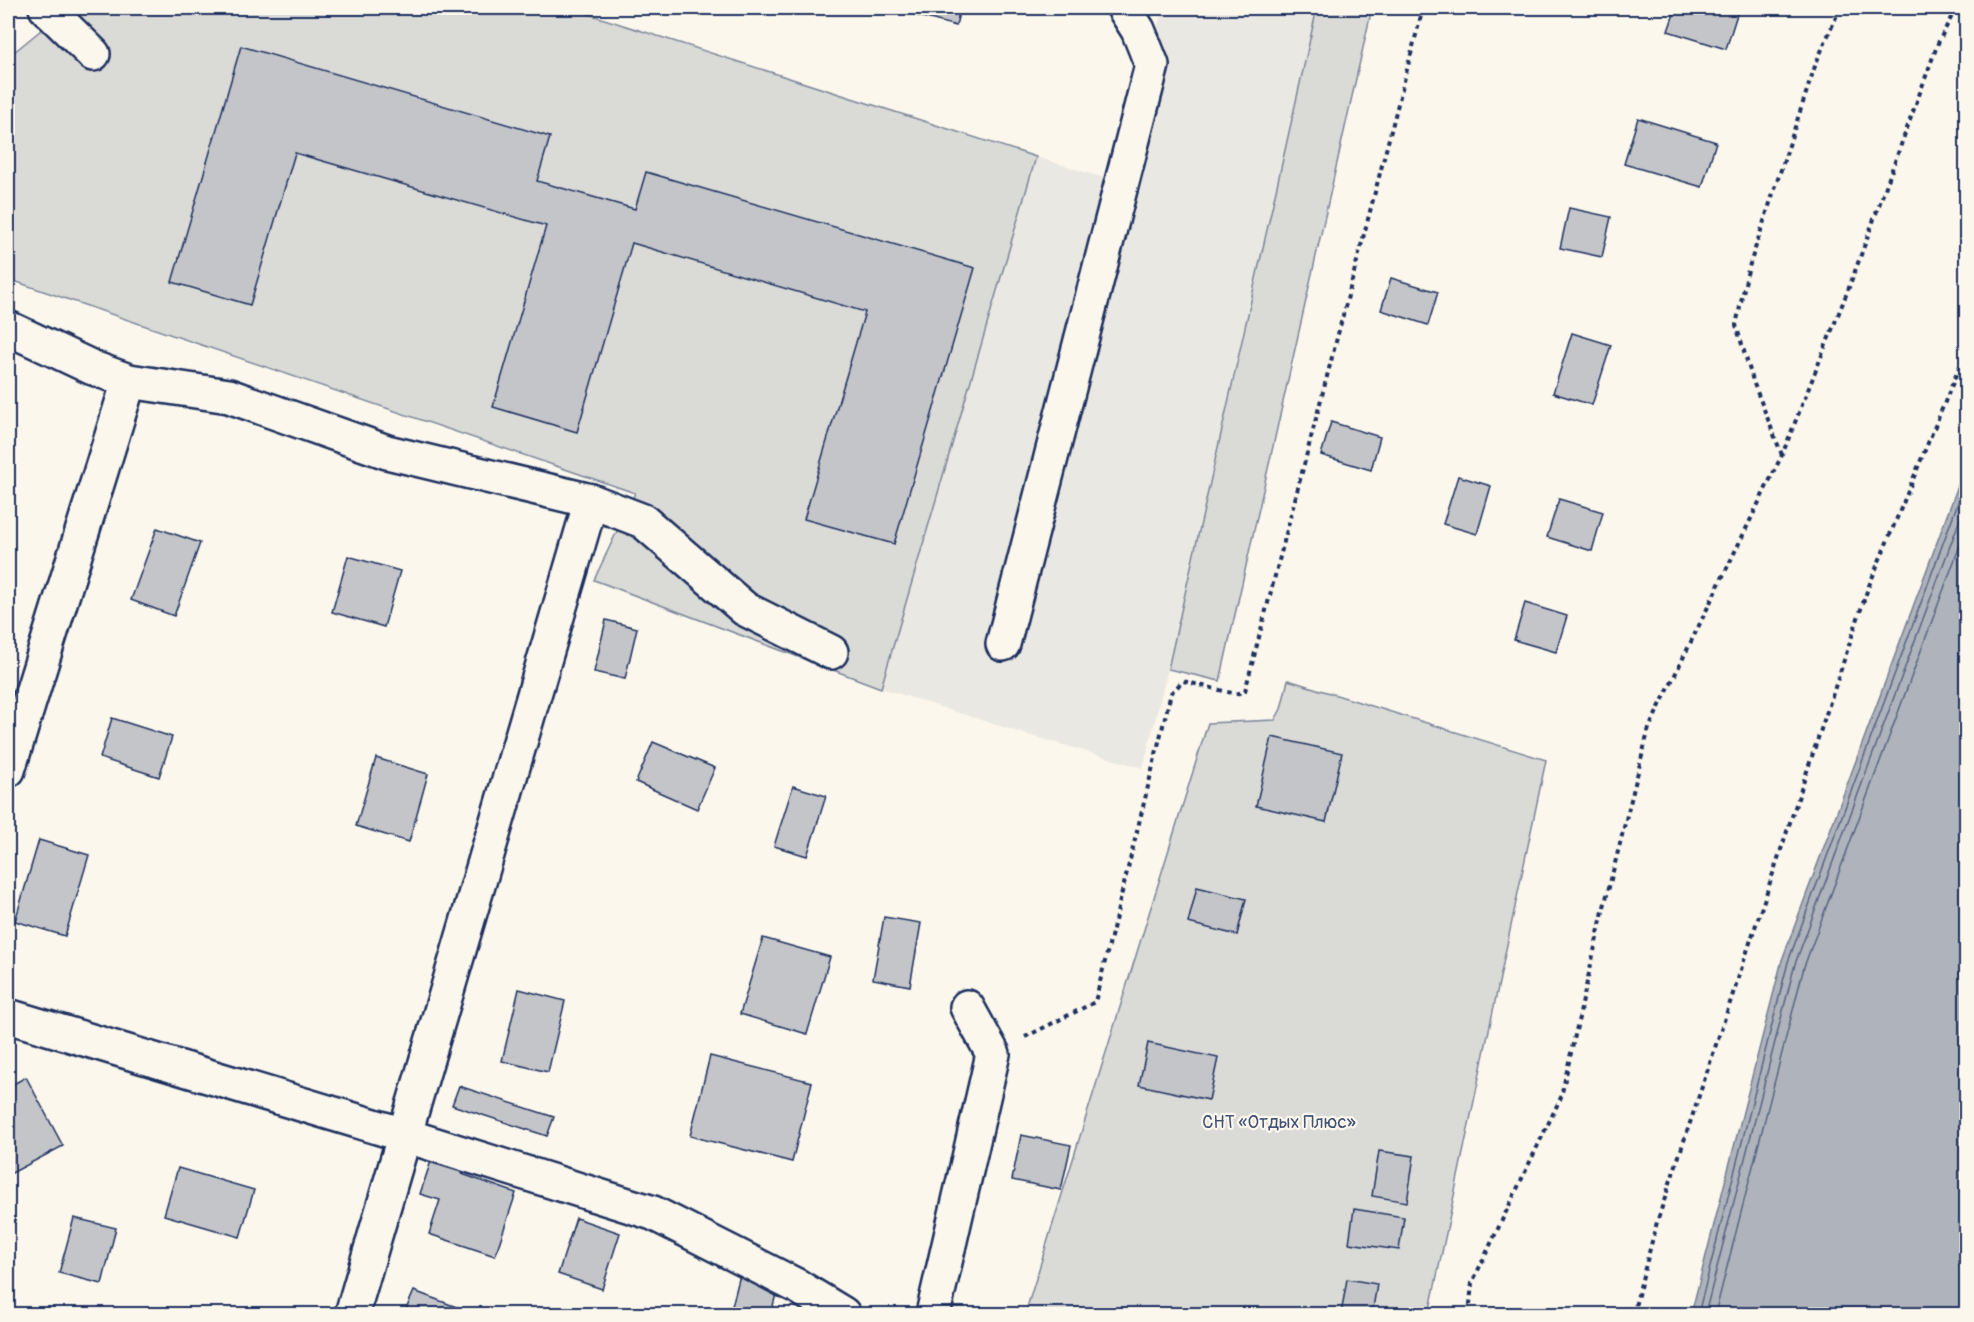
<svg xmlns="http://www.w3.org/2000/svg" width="1974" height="1322" viewBox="0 0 1974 1322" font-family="Pangolin,sans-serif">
	<rect width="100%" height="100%" fill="#fbf7ec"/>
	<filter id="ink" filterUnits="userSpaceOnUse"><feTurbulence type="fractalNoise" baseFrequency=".0167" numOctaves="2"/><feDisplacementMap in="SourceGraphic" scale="12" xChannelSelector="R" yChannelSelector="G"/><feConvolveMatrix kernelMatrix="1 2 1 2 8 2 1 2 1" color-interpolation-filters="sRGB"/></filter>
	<g filter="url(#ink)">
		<path fill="#eae8e2" d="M 1163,8 L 1317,8 L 1168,669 L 1143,768 L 1022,733 L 881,688 L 1036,157 L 1111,180 Z"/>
		<g fill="#dadad7" stroke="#7a849a" stroke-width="1.5">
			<path d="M 68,8 L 570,8 L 1036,157 L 881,688 L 594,580 L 635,493 L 8,279 L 8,57 Z"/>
			<path d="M 1317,8 L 1372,8 L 1220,681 L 1168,669 Z"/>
			<path d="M 1288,680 L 1546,760 L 1429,1314 L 1025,1314 L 1208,723 L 1275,720 L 1281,709 Z"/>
		</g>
		<path fill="#afb3bb" stroke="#747e96" stroke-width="1.5" d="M 1966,464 L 1966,1314 L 1691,1314 L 1782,960 Z"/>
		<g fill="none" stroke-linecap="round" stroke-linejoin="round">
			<g stroke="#566483" stroke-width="1.5">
				<path d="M 1698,1314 L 1788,962 L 1966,481"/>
				<path d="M 1705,1314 L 1795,964 L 1966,503"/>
				<path d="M 1715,1314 L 1804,967 L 1966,529"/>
			</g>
		</g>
		<g fill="#c3c5c9" stroke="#1b2f5e" stroke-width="1.5">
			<path d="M 889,8 L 960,8 L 956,26 Z"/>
			<path d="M 1676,8 L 1739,8 L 1726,49 L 1668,31 Z"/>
			<path d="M 241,46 L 550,137 L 537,181 L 635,209 L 646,172 L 975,268 L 894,544 L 804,519 L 865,312 L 632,243 L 577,432 L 493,407 L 546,226 L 295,153 L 250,305 L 172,282 Z"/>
			<path d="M 1638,118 L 1716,142 L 1702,187 L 1624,164 Z"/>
			<path d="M 1569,208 L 1611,217 L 1602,257 L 1560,248 Z"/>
			<path d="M 1391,278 L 1438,292 L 1428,325 L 1381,310 Z"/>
			<path d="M 1572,333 L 1611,345 L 1592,405 L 1553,393 Z"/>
			<path d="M 1331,422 L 1380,437 L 1371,470 L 1321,455 Z"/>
			<path d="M 1458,476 L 1491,486 L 1477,534 L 1443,524 Z"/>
			<path d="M 1559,499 L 1603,512 L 1592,551 L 1547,537 Z"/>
			<path d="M 157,528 L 200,543 L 174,616 L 131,600 Z"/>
			<path d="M 348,556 L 400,571 L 384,627 L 332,612 Z"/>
			<path d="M 1525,603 L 1567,616 L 1556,652 L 1514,640 Z"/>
			<path d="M 606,620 L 637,628 L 625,679 L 594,672 Z"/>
			<path d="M 112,718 L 172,737 L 159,777 L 100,758 Z"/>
			<path d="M 1272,737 L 1342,753 L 1326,822 L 1256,806 Z"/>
			<path d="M 653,742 L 715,768 L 697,809 L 636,782 Z"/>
			<path d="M 376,758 L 428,774 L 409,842 L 356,826 Z"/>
			<path d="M 793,786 L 826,796 L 807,856 L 774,846 Z"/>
			<path d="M 39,840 L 89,855 L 65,936 L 15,921 Z"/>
			<path d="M 1197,887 L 1246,899 L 1237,935 L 1188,923 Z"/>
			<path d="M 884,917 L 921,923 L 910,986 L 873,979 Z"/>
			<path d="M 763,938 L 830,957 L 807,1034 L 740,1014 Z"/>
			<path d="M 519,989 L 565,1001 L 548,1072 L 502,1061 Z"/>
			<path d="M 1148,1043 L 1218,1058 L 1209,1100 L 1139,1085 Z"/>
			<path d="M 710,1056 L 812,1082 L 792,1162 L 690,1136 Z"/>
			<path d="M 26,1077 L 63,1146 L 8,1175 L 8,1087 Z"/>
			<path d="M 459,1086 L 554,1117 L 547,1136 L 452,1105 Z"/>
			<path d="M 1021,1135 L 1071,1145 L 1061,1190 L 1012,1180 Z"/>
			<path d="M 1379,1151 L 1414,1156 L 1407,1202 L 1372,1196 Z"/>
			<path d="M 433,1155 L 464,1166 L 462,1174 L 516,1193 L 495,1256 L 429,1234 L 440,1200 L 420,1194 Z"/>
			<path d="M 178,1168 L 254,1190 L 240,1237 L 164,1215 Z"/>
			<path d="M 1354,1209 L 1404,1217 L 1399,1250 L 1349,1243 Z"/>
			<path d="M 74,1218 L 116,1228 L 102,1284 L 59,1273 Z"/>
			<path d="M 576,1218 L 620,1233 L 602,1289 L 558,1274 Z"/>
			<path d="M 740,1275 L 778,1286 L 771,1314 L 730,1314 Z"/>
			<path d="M 1347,1279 L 1377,1284 L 1372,1314 L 1341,1314 Z"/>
			<path d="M 414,1291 L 475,1314 L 404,1314 Z"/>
			<path d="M 644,1306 L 674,1314 L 642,1314 Z"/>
		</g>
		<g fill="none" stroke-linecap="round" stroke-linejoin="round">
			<g stroke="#1b2f5e" stroke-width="38">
				<g id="minor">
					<path d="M 46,8 L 93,54"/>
					<path d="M 8,328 L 93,368 L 129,381 L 229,396 L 387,452 L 591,501 L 643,521 L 745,609 L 831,652"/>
					<path d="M 1003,644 L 1152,65 L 1138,30 L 1124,8"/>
					<path d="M 8,770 L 129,381"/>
					<path d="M 8,1016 L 404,1135 L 653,1213 L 797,1286 L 843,1314"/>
					<path d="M 352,1314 L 591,501"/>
					<path d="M 933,1314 L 993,1054 L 967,1007"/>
				</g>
			</g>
			<g stroke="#1b2f5e" stroke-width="4" stroke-dasharray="4.5 4.5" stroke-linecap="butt">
				<path d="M 1782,455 L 1754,384 L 1736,325 L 1748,270 L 1816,63 L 1840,8"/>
				<path d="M 1025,1037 L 1095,1002 L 1171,693 L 1183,681 L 1236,694 L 1245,691 L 1423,8"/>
				<path d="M 1469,1314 L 1472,1283 L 1561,1097 L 1604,907 L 1649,728 L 1782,455 L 1850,285 L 1938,43 L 1956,8"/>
				<path d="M 1633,1314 L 1657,1222 L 1868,588 L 1966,351"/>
			</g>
			<use href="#minor" stroke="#fbf7ec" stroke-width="33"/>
		</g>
	</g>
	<g text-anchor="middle" stroke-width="4.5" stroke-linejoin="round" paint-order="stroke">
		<g font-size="18" fill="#415176" stroke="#fbf7ec">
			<text x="1279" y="1128">СНТ «Отдых Плюс»</text>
		</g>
	</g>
	<rect width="1974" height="1322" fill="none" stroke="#fbf7ec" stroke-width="30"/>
	<rect x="15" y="15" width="1944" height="1292" fill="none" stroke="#1b2f5e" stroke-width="2" filter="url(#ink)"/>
</svg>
